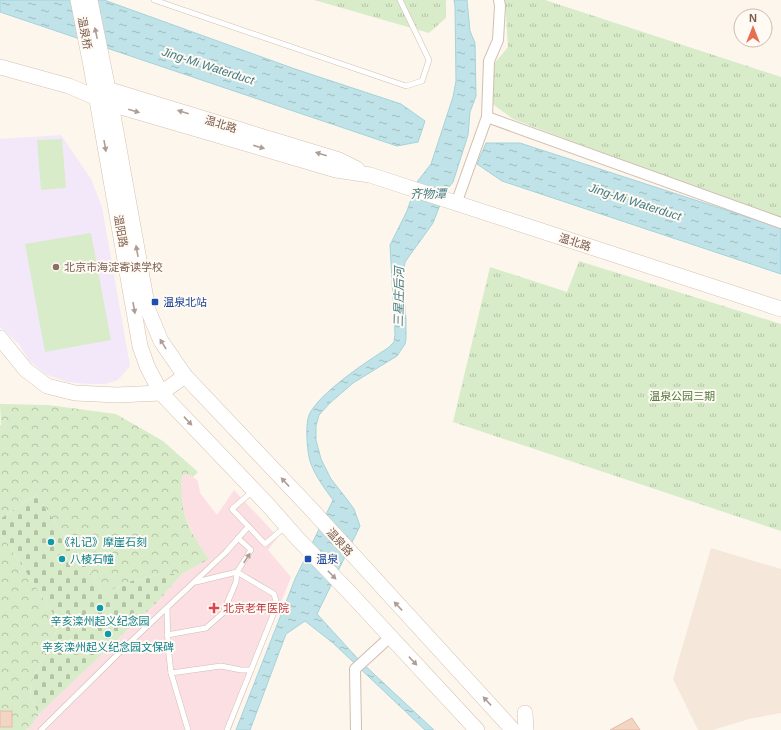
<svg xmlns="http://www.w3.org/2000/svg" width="781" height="730" viewBox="0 0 781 730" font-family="Helvetica,'Noto Sans SC',sans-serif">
	<defs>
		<pattern id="forest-crowns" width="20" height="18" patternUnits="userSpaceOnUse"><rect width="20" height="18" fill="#d8ecc9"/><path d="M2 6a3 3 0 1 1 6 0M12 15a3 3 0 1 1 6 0" fill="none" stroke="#b4c2a5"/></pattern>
		<pattern id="cemetery-stones" width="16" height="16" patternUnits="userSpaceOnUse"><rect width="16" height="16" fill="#d8ecc9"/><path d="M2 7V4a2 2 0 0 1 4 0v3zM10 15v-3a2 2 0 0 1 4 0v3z" fill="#b4c2a5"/></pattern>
		<pattern id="park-tufts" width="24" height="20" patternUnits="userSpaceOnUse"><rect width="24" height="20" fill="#d8ecc9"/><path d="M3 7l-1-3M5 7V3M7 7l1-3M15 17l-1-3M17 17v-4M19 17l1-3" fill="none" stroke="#b4c2a5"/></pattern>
		<pattern id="water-ripples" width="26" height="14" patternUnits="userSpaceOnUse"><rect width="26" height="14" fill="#bfe3e8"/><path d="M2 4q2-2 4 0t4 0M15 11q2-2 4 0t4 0" fill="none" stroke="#a0bbbe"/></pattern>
	</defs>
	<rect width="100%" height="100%" fill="#fdf6ec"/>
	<path fill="#f5e8da" d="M 711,548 L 781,569 L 781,713 L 749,719 L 713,730 L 698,730 L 673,679 Z"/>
	<path fill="#f3e8fa" d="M 61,135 L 91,179 L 102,207 L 130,366 L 118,380 L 106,384 L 88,384 L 67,382 L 45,374 L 28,359 L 19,344 L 0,327 L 0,139 Z"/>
	<path fill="#fbdfe3" d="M 187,474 L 193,477 L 198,481 L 200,493 L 217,515 L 234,490 L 278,537 L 268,550 L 291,577 L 231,730 L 26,730 L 30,727 L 39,714 L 159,600 L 182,574 L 209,559 L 196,540 L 188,523 L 182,507 L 181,490 L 182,476 Z"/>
	<g fill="#d8ecc9">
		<path d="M 62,139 L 66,188 L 41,190 L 37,140 Z"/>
		<path d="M 91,233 L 111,340 L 45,352 L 25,244 Z"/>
	</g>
	<g fill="url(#forest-crowns)">
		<path d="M 0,404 L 48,405 L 116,414 L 163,441 L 198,472 L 193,477 L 187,474 L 182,476 C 179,513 188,529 209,559 L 182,574 L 161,574 L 132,581 L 104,593 L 36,495 L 0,519 L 0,425 L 1,425 Z"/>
		<path d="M 0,532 L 60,624 L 33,678 L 30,696 L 39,714 L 30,727 L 26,730 L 0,730 Z"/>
	</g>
	<path fill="url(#cemetery-stones)" d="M 36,495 L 104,593 L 132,581 L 161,574 L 182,574 L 159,600 L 39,714 L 30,696 L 33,678 L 60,624 L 0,532 L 0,519 Z"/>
	<g fill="url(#park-tufts)">
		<path d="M 314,0 L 446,0 L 446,18 L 429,33 Z"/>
		<path d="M 505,0 L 545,0 L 781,77 L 781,221 L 513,119 L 491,103 L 493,65 L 508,47 Z"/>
		<path d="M 579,261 L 781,324 L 781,531 L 453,422 L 490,267 L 567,292 Z"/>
	</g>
	<g fill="url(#water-ripples)" stroke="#a5d3da">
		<path d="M 0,0 L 104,0 L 295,69 L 401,104 L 425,121 L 418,142 L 397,146 L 0,12 Z"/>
		<path d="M 454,0 L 467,0 L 470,31 L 475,43 L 476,96 L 470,112 L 468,135 L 453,182 L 445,192 L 433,223 L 405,262 L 403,280 L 406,320 L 406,339 L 405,344 L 397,356 L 353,383 L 330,403 L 319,415 L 316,426 L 316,440 L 321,459 L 331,479 L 346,498 L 354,509 L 360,526 L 317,614 L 359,660 L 434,730 L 425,730 L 333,643 L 305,621 L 286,634 L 250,730 L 236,730 L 295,579 L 333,500 C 325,489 316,477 311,464 C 307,455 305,424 309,415 C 319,393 366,362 388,348 L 394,342 L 395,334 L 390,245 L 407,211 L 417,182 L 431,164 L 453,97 L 456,81 L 455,6 Z"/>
		<path d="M 486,143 L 520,143 L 781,228 L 781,274 L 502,181 L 477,164 Z"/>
	</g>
	<g fill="#f3d5c3" stroke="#e6bba3">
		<rect x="0" y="711" width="12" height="16"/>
		<path d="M 632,718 L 640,730 L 610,730 Z"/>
	</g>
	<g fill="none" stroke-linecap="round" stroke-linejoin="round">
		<g stroke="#d1beb0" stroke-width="6">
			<g id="lane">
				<path d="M 154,0 L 406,86 L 422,81 L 429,60 L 400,0"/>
				<path d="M 253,491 L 232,509 L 265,544 L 285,527"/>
				<path d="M 196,582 L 237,572 L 274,594 L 276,601 L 275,610 L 227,730"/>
				<path d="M 167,609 L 168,646 L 171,673 L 188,730"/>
				<path d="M 167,635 L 206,628 L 223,613 L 236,582 L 237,572 L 251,550 L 238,538"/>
				<path d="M 171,673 L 221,666 L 241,670 L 251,670"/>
				<path d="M 41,730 L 123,649 L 226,552 L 248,527"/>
			</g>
		</g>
		<g stroke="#d1beb0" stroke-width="12">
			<g id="street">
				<path d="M 487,117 L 781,223"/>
				<path d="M 456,204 L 487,117 L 489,61 L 498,40 L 500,6 L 499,0"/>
				<path d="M 356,730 L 355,669 L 390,637"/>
			</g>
		</g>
		<g stroke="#d6c0b0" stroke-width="16">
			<g id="secondary">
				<path d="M 78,0 L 91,66 L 140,346 L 147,366 L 161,393 L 268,505 L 297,538 L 348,591 L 477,730"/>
				<path d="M 90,0 L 111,104 L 148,310 L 161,341 L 185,376 L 312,510 L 513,730"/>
				<path d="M 0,67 L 69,86 L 111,104 L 336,170 L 370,175 L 781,309"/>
				<path d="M 100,87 L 339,160 L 357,169"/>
				<path d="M 0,338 L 26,370 L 47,386 L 75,393 L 117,395 L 161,393 L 185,376"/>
				<path d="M 525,713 L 526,730"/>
			</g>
		</g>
		<use href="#lane" stroke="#fff" stroke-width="5"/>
		<use href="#street" stroke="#fff" stroke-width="10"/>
		<use href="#secondary" stroke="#fff" stroke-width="15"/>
	</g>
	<defs><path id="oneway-solid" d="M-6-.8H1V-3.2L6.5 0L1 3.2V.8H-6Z"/></defs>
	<g fill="#af9d94">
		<use href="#oneway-solid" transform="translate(96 33) rotate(-102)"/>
		<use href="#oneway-solid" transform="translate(134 111) rotate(16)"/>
		<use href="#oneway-solid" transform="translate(183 112) rotate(-163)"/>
		<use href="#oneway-solid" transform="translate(105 146) rotate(80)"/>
		<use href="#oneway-solid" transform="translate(259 147) rotate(16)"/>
		<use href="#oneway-solid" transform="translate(321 154) rotate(-163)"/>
		<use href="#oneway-solid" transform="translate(137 251) rotate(-100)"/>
		<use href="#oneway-solid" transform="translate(134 308) rotate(80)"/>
		<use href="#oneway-solid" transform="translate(163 344) rotate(-122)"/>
		<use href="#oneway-solid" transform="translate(188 421) rotate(47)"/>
		<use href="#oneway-solid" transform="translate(285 482) rotate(-133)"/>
		<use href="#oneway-solid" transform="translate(247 558) rotate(-57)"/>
		<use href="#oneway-solid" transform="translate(332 575) rotate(46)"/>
		<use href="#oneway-solid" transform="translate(398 606) rotate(-133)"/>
		<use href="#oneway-solid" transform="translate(413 661) rotate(47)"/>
		<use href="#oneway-solid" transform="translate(487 701) rotate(-133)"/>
	</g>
	<circle fill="#8d6e63" stroke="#fffaf3" stroke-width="1.5" cx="56" cy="267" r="4"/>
	<g fill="#1a4fb4" stroke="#fffaf3" stroke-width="1.5">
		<rect x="151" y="298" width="8" height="8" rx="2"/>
		<rect x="304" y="555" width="8" height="8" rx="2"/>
	</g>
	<g fill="#0f9aa8" stroke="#fffaf3" stroke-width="1.5">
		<circle cx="51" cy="542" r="4"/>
		<circle cx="62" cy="559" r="4"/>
		<circle cx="100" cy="608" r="4"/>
		<circle cx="108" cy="634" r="4"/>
	</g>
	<path fill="#e0444e" stroke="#fffaf3" stroke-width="1.5" d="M212 602h4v4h4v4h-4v4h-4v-4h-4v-4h4z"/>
	<g text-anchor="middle" stroke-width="4" stroke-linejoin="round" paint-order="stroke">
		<g font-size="11" fill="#7a5c4d" stroke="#fffaf3">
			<text transform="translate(85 33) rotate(79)" y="4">温泉桥</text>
			<text transform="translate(221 124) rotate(17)" y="4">温北路</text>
			<text transform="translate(121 231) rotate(80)" y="4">温阳路</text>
			<text transform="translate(575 242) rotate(18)" y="4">温北路</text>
			<text transform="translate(340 542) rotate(48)" y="4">温泉路</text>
		</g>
		<g font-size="11" fill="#785e54" stroke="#fffaf3" text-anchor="start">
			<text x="64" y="271">北京市海淀寄读学校</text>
		</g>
		<g font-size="11" fill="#164399" stroke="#fffaf3" text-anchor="start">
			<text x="163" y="306">温泉北站</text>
			<text x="316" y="563">温泉</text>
		</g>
		<g font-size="11" fill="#537a41" stroke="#fffaf3">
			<text x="682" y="400">温泉公园三期</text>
		</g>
		<g font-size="11" fill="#0d838f" stroke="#fffaf3" text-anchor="start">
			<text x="59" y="546">《礼记》摩崖石刻</text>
			<text x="70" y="563">八棱石幢</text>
			<text x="100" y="625" text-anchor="middle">辛亥滦州起义纪念园</text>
			<text x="108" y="651" text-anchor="middle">辛亥滦州起义纪念园文保碑</text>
		</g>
		<g font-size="11" fill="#be3a42" stroke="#fffaf3" text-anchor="start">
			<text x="223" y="612">北京老年医院</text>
		</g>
		<g font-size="12" font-style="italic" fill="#437c86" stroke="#fffaf3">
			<text transform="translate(208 66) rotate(18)" y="4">Jing-Mi Waterduct</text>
			<text x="428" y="198">齐物潭</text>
			<text transform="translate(635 202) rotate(18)" y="4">Jing-Mi Waterduct</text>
			<text transform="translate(399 297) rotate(-89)" y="4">三星庄后河</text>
		</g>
	</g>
	<g transform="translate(753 28)"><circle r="19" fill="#fffaf3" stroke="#cabbb1"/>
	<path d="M0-3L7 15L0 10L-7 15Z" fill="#e76f51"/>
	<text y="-6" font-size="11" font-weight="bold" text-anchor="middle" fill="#7a5c4d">N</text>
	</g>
</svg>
